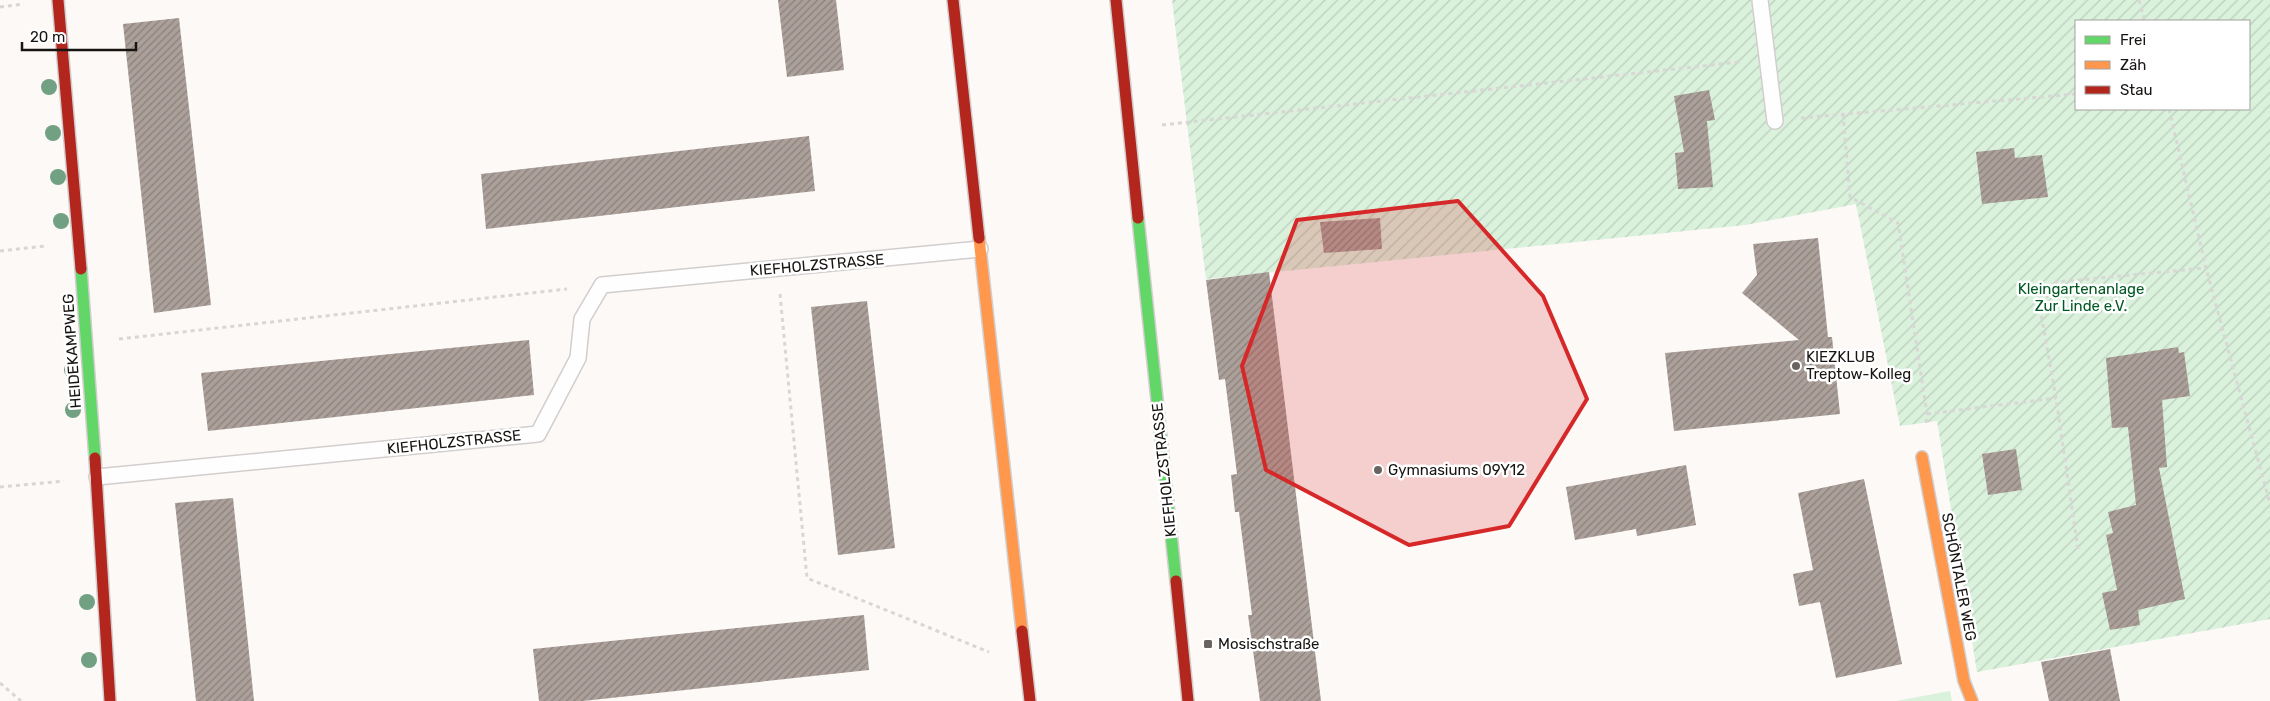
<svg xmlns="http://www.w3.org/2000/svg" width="2270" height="701" viewBox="0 0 2270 701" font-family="Rubik,sans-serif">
	<defs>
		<pattern id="garden-furrows" width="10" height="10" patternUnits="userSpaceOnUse" patternTransform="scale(1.25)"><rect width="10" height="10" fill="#daf1dc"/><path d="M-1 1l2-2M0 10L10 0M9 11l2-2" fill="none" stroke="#bacebc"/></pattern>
		<pattern id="building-hatch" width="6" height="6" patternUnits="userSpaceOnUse" patternTransform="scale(1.25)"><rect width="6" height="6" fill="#aca09a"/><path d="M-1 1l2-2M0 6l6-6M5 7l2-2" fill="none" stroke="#8b817c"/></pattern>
	</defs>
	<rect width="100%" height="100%" fill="#fcf9f7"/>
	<path fill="#daf1dc" d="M 1950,691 L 1952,701 L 1896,701 Z"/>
	<path fill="url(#garden-furrows)" fill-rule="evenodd" d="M 1172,0 L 2270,0 L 2270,619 L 1977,672 L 1937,421 L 1900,426 L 1856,204 L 1745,225 L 1206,279 ZM 2076,21 L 2249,21 L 2249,109 L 2076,109 Z"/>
	<g fill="url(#building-hatch)">
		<path d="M 778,0 L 836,0 L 844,70 L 787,77 Z"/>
		<path d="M 179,18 L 211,305 L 154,313 L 123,24 Z"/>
		<path d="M 1709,90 L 1715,120 L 1707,121 L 1713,187 L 1678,189 L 1675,153 L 1684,152 L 1674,96 Z"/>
		<path d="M 809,136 L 815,191 L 486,229 L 481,174 Z"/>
		<path d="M 2014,148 L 2015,158 L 2042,155 L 2048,197 L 1982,204 L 1976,152 Z"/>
		<path d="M 1380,218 L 1382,249 L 1324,253 L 1320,222 Z"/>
		<path d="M 1818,238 L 1828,337 L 1832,337 L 1840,414 L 1674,431 L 1665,353 L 1799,340 L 1742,293 L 1757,275 L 1753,244 Z"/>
		<path d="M 1269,272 L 1321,701 L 1260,701 L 1248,615 L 1252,615 L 1239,512 L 1235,512 L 1231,475 L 1237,474 L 1225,379 L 1219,380 L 1206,280 Z"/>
		<path d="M 867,301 L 895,548 L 838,555 L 811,307 Z"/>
		<path d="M 529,340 L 534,395 L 208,431 L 201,373 Z"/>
		<path d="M 2178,347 L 2179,353 L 2184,352 L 2190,396 L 2162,400 L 2167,467 L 2159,468 L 2185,599 L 2138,610 L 2140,625 L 2110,630 L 2102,593 L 2117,590 L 2106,535 L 2113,533 L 2108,512 L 2136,505 L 2128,427 L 2112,428 L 2106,358 Z"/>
		<path d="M 2016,449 L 2022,490 L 1988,495 L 1982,454 Z"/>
		<path d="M 1686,465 L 1696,525 L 1637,536 L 1636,529 L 1575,540 L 1566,487 Z"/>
		<path d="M 1864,479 L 1902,664 L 1836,678 L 1820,602 L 1799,606 L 1793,574 L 1813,570 L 1798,493 Z"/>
		<path d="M 233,498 L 254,701 L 196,701 L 175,503 Z"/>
		<path d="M 864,615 L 869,670 L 583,701 L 539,701 L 533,649 Z"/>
		<path d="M 2110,649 L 2120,701 L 2049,701 L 2041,662 Z"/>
	</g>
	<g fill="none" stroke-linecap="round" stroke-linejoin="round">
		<g stroke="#d2cecd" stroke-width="18">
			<g id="lane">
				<path d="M 1760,0 L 1775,121"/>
				<path d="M 97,477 L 538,434 L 578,358 L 582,319 L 602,285 L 980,249"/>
			</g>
		</g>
		<g stroke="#d2cecd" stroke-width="14">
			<g id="fast">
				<path d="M 1138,218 L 1176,581"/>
				<path d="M 81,269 L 95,458"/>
			</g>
		</g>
		<g stroke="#d2cecd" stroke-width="14">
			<g id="slow">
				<path d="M 979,238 L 1022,631"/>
				<path d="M 1922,457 L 1964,681 L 1972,701"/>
			</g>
		</g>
		<g stroke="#d2cecd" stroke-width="14">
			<g id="jam">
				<path d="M 58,0 L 81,269"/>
				<path d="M 953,0 L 979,238"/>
				<path d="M 1116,0 L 1138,218"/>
				<path d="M 95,458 L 110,701"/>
				<path d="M 1176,581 L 1188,701"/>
				<path d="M 1022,631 L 1030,701"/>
			</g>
		</g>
		<g stroke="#d8d7d6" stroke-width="3" stroke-dasharray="4 4" stroke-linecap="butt">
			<path d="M 2139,0 L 2145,21"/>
			<path d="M 0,7 L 24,4"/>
			<path d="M 2169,109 L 2206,268 L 2270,504"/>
			<path d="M 1843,114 L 1850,197 L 1898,223 L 1927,414 L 1926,424"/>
			<path d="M 1801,118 L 2076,94"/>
			<path d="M 1162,125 L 1739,62"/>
			<path d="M 0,251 L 45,246"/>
			<path d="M 780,294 L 807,578 L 989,652"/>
			<path d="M 119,339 L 567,289"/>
			<path d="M 1927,414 L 2056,398"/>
			<path d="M 0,487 L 64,481"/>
			<path d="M 2078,549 L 2056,398 L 2040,308 L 2056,282 L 2206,268"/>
			<path d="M 0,683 L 21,701"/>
		</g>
		<use href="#lane" stroke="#fffefe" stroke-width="15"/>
		<use href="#fast" stroke="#63d668" stroke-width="11"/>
		<use href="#slow" stroke="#ff974d" stroke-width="11"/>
		<use href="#jam" stroke="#b3261e" stroke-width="11"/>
	</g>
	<g fill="#72a083">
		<circle cx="49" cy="87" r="8"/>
		<circle cx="53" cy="133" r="8"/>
		<circle cx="58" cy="177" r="8"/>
		<circle cx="61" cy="221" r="8"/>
		<circle cx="72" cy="370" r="8"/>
		<circle cx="73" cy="410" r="8"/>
		<circle cx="87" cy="602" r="8"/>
		<circle cx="89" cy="660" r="8"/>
	</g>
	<path fill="#d62828" fill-opacity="0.2" stroke="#d62828" stroke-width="4" stroke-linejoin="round" d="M 1458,201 L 1543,296 L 1587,399 L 1509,526 L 1409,545 L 1266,470 L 1242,366 L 1297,220 Z"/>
	<g fill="#686462" stroke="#fff" stroke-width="2">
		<circle cx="1796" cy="366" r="5"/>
		<circle cx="1378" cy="470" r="5"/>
		<rect x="1203" y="639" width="10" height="10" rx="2.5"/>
	</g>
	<g text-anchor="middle" stroke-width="5" stroke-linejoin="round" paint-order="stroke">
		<g font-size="15" fill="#181412" stroke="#fff">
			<text transform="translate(817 265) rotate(-5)" y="5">KIEFHOLZSTRASSE</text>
			<text transform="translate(72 351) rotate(-94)" y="5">HEIDEKAMPWEG</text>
			<text transform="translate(454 442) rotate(-6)" y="5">KIEFHOLZSTRASSE</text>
			<text transform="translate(1164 470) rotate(-96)" y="5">KIEFHOLZSTRASSE</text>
			<text transform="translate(1959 577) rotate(79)" y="5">SCHÖNTALER WEG</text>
		</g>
		<g font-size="15" fill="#025824" stroke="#fff">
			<text x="2081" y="294">Kleingartenanlage<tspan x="2081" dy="17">Zur Linde e.V.</tspan></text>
		</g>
		<g font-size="15" fill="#181412" stroke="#fff" text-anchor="start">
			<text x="1806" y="362">KIEZKLUB<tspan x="1806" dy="17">Treptow-Kolleg</tspan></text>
			<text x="1388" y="475">Gymnasiums 09Y12</text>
			<text x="1218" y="649">Mosischstraße</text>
		</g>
	</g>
	<rect x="2075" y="20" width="175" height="90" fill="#ffffff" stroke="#a3a1a0"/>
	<rect x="2085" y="36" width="25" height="8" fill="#63d668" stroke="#a3a1a0"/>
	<text x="2120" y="45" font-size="15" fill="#181412">Frei</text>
	<rect x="2085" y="61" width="25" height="8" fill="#ff974d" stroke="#a3a1a0"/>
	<text x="2120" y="70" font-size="15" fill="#181412">Zäh</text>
	<rect x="2085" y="86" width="25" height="8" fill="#b3261e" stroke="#a3a1a0"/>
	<text x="2120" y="95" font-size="15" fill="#181412">Stau</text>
	<path d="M22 42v8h114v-8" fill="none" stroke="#181412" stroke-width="2.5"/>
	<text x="30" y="42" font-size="15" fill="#181412" stroke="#ffffff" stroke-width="4" paint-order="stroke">20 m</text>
</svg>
